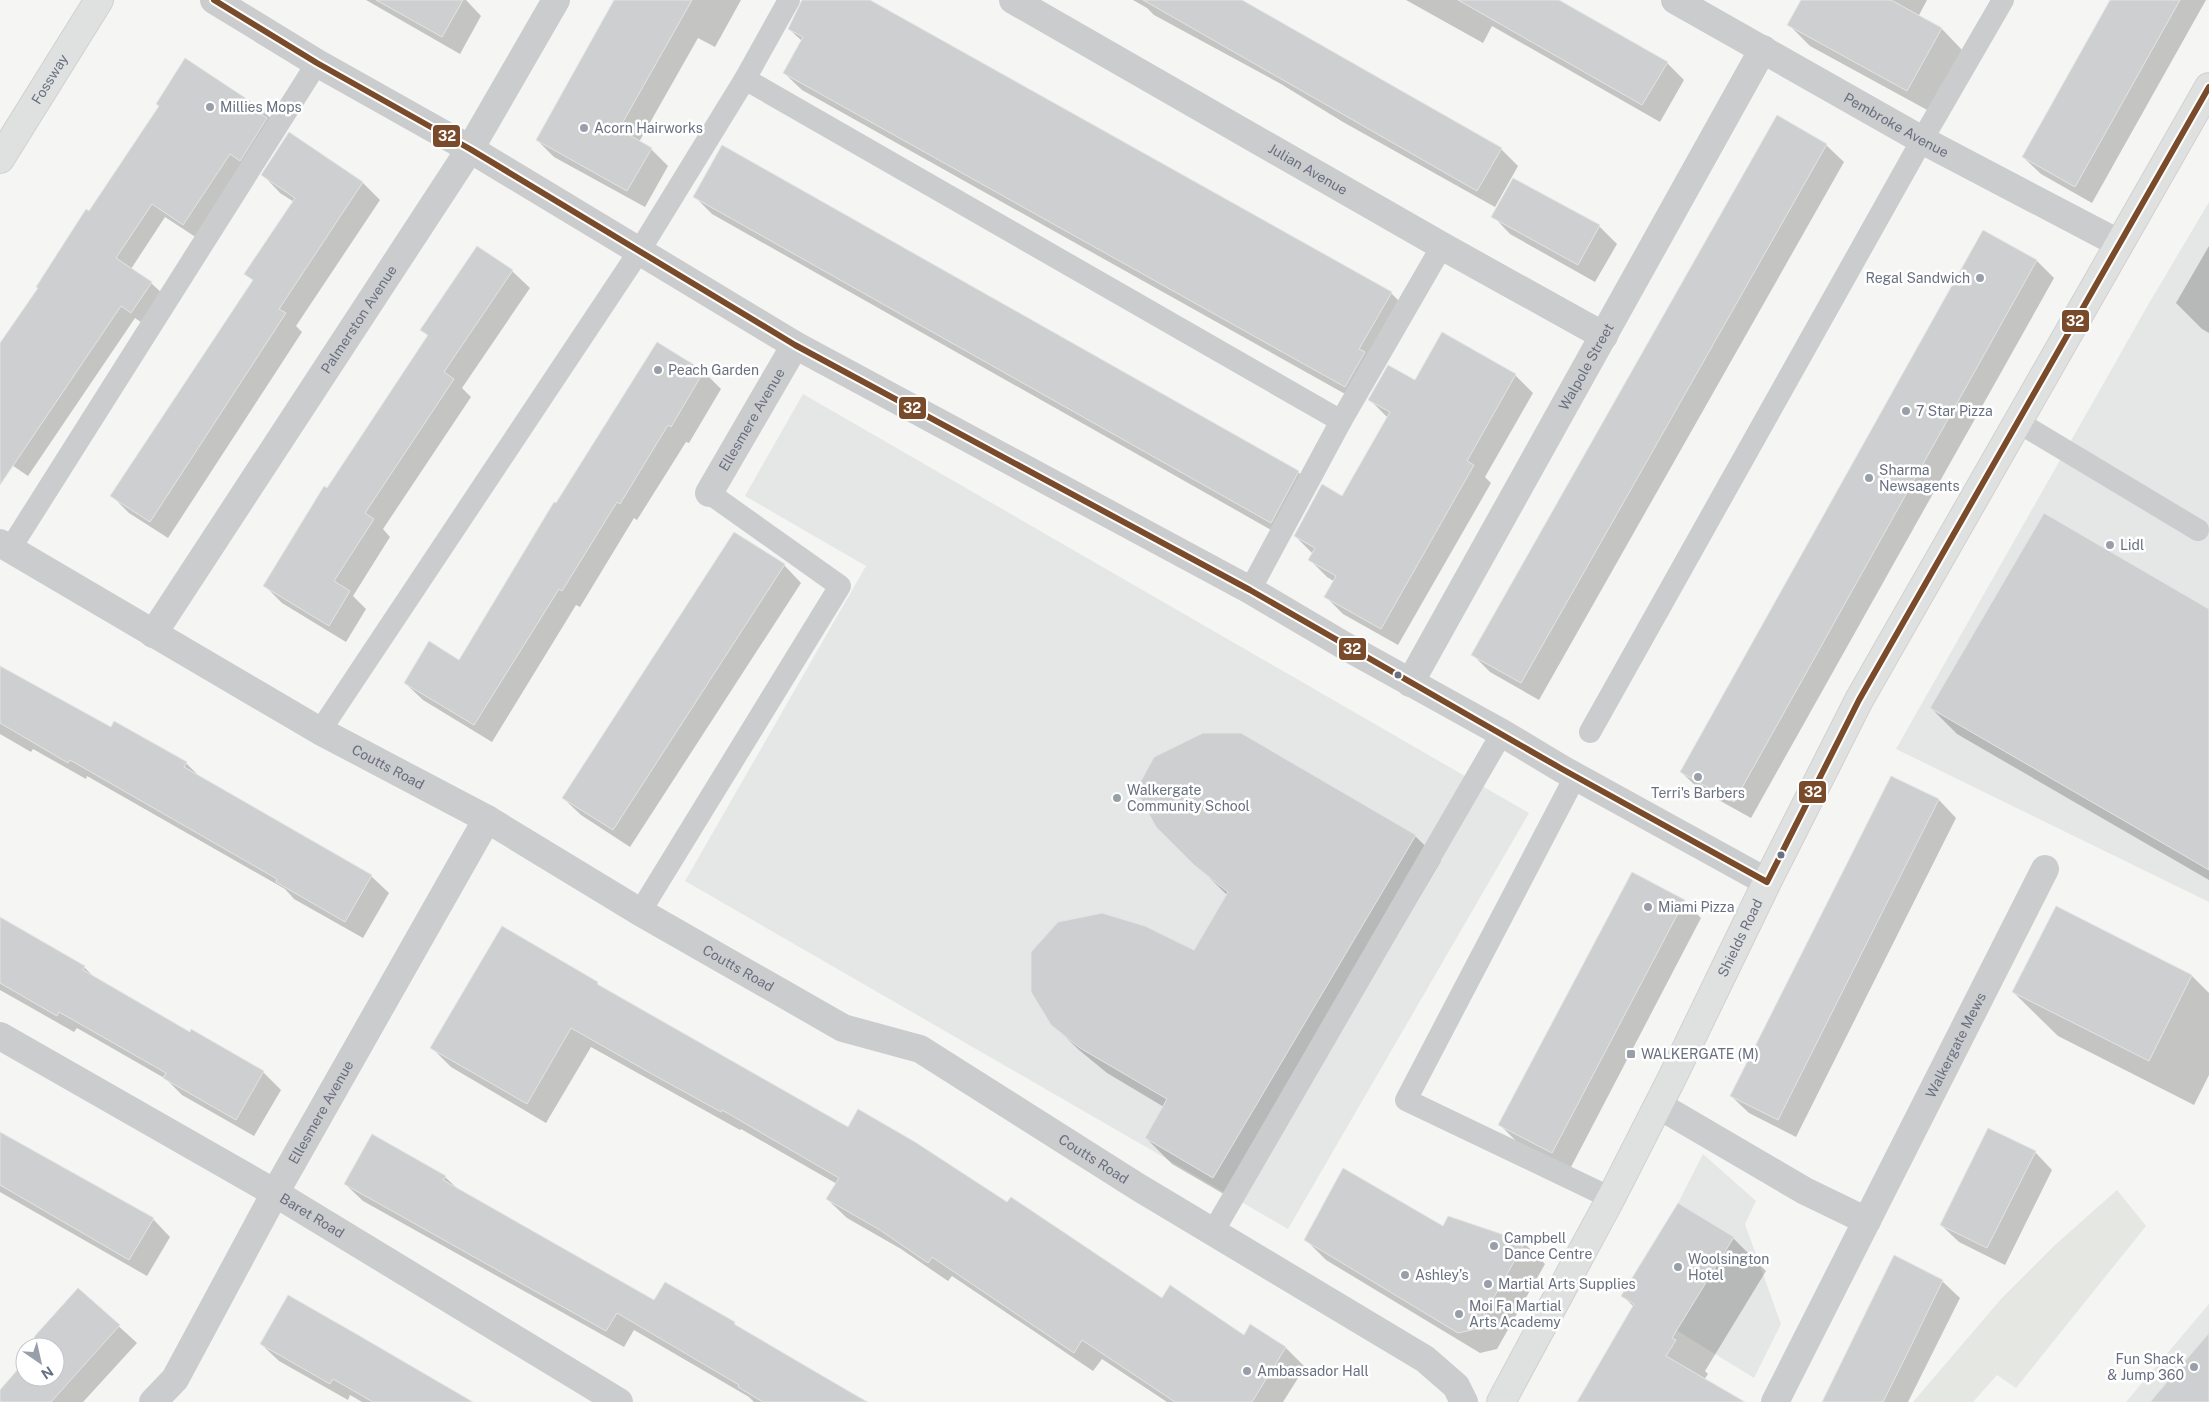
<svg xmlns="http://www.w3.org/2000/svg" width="2209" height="1402" viewBox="0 0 2209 1402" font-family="'Public Sans',sans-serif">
	<rect width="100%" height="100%" fill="#f5f5f4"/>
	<g fill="#e5e6e6">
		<path d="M 2209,202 L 2209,902 L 1896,749 L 2148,305 Z"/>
		<path d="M 803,394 L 1529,813 L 1288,1229 L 685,881 L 866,566 L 745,496 Z"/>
		<path d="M 1703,1154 L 1756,1201 L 1745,1224 L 1781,1324 L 1754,1378 L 1621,1296 L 1678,1203 Z"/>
		<path d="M 2209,1304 L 2209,1402 L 2126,1402 Z"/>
	</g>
	<path fill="#e4e7e2" d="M 2117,1190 L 2146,1226 L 2016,1388 L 1997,1375 L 1973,1402 L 1913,1402 L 2001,1299 L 2055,1245 Z"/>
	<g fill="#0003">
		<path d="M 366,0 L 466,0 L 481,16 L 460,54 Z"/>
		<path d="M 616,0 L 741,0 L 715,47 L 698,38 L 639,142 L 651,149 L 668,166 L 645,207 L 554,157 L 537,140 Z"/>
		<path d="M 802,0 L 868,0 L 1391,293 L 1408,310 L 1363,404 L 802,90 L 784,73 L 802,41 L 789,29 Z"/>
		<path d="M 1133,0 L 1241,0 L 1501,149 L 1518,166 L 1495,207 L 1343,122 L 1281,84 L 1154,15 L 1147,8 Z"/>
		<path d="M 1406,0 L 1557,0 L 1667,63 L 1684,80 L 1660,122 L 1492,26 L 1483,43 Z"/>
		<path d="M 1802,0 L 1927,0 L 1918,17 L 1942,29 L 1963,51 L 1929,111 L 1810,46 L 1789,25 Z"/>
		<path d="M 2111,0 L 2206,0 L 2092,203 L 2041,174 L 2023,157 Z"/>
		<path d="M 160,106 L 264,112 L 278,125 L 197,238 L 165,217 L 131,269 L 151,283 L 165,296 L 145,325 L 135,318 L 28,476 L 0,457 L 0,346 Z"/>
		<path d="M 1777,117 L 1826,145 L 1844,162 L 1539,700 L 1490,672 L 1472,654 Z"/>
		<path d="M 289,134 L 363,183 L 380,200 L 296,326 L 302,332 L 168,538 L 129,513 L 112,496 L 254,281 L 246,274 L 294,202 L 280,193 L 263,175 Z"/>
		<path d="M 1514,179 L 1599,226 L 1617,244 L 1595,282 L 1510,234 L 1493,216 Z"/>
		<path d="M 695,197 L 1298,472 L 1316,489 L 1289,540 L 712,214 Z"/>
		<path d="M 1984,232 L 2037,261 L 2054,278 L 1751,818 L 1699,789 L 1681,772 Z"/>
		<path d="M 2209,246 L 2209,333 L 2202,329 L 2176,303 Z"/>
		<path d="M 512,271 L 530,288 L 462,388 L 471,397 L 383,529 L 390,537 L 353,596 L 366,609 L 346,642 L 282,603 L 265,586 L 428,336 L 422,330 Z"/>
		<path d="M 1442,334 L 1515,375 L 1533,393 L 1485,477 L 1491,483 L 1398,645 L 1343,614 L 1326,597 L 1335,582 L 1327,577 L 1310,560 L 1313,554 L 1295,536 L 1342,497 L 1388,418 L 1370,400 L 1415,382 Z"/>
		<path d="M 704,372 L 721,389 L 689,443 L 686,442 L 637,520 L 634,518 L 580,607 L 576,605 L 492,742 L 423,700 L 405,683 L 460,661 L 557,505 Z"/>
		<path d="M 784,565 L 801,583 L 630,847 L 581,815 L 563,798 Z"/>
		<path d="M 2209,610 L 2209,880 L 1957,734 L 1931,708 Z"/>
		<path d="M 0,667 L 111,729 L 115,722 L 186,763 L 201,778 L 371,876 L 389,893 L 363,938 L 294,899 L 285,889 L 87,776 L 86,779 L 33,749 L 31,752 L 0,734 Z"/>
		<path d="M 1892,777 L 1939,800 L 1956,818 L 1796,1137 L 1749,1113 L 1731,1096 Z"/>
		<path d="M 1157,826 L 1415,836 L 1441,861 L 1239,1203 L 1172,1164 L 1146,1138 L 1164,1107 L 1107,1073 L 1079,1050 L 1052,1024 L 1194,952 L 1227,895 Z"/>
		<path d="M 1684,901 L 1701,918 L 1570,1169 L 1517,1142 L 1500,1125 Z"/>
		<path d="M 2057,908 L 2192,976 L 2209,993 L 2209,1075 L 2194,1105 L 2058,1036 L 2013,992 Z"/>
		<path d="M 0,919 L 84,967 L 96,979 L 190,1033 L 192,1031 L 263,1072 L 281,1090 L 254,1136 L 182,1095 L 166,1079 L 77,1028 L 74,1032 L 0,990 Z"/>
		<path d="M 597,983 L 603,989 L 848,1129 L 1008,1203 L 1162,1299 L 1244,1336 L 1251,1326 L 1286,1348 L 1305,1367 L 1283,1402 L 1167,1402 L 1102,1359 L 1093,1371 L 952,1276 L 948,1281 L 901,1249 L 847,1218 L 827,1199 L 837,1184 L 741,1129 L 740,1130 L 591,1047 L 546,1123 L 451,1067 L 432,1048 Z"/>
		<path d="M 0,1134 L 153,1219 L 170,1237 L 147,1276 L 0,1192 Z"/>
		<path d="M 2035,1152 L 2052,1170 L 2005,1265 L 1959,1242 L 1941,1225 Z"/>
		<path d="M 445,1177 L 458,1189 L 655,1301 L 734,1323 L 741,1330 L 868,1402 L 754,1402 L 749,1397 L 634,1330 L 624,1347 L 363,1201 L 345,1184 Z"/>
		<path d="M 1448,1217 L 1524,1243 L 1545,1264 L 1497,1349 L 1480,1353 L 1326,1260 L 1305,1239 L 1443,1228 Z"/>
		<path d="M 1733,1238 L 1766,1271 L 1705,1371 L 1708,1374 L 1704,1380 L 1740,1402 L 1588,1402 L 1634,1307 L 1623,1296 Z"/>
		<path d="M 1942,1281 L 1960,1298 L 1908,1402 L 1831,1402 Z"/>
		<path d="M 78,1289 L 137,1343 L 83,1402 L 0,1402 L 0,1391 L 25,1363 L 25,1377 L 55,1377 L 55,1347 L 39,1347 Z"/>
		<path d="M 261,1344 L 470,1402 L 362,1402 L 350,1395 L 348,1400 L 279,1361 Z"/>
	</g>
	<g fill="#cecfd0" stroke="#e4e4e4">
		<path d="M 376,0 L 463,0 L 442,37 Z"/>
		<path d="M 614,0 L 692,0 L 619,129 L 652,148 L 627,191 L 536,140 Z"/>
		<path d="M 802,0 L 870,0 L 1392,292 L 1359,349 L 1365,352 L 1345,387 L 783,73 L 803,37 L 788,29 Z"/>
		<path d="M 1143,0 L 1242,0 L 1502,148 L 1477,191 Z"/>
		<path d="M 1458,0 L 1559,0 L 1668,62 L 1642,105 Z"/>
		<path d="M 1801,0 L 1891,0 L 1942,28 L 1907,91 L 1787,25 Z"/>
		<path d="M 2110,0 L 2180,0 L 2075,187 L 2022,157 Z"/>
		<path d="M 185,58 L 265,111 L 262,115 L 267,118 L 240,161 L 230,154 L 183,225 L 152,204 L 116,258 L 152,282 L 131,313 L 121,306 L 0,485 L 0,343 L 38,288 L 36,287 L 86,209 L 89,211 L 159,106 L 156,104 Z"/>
		<path d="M 1777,115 L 1827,144 L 1521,683 L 1471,655 Z"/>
		<path d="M 289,132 L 363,182 L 279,309 L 286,313 L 150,522 L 110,496 L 253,280 L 244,274 L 295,198 L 261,175 Z"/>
		<path d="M 722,145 L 1299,471 L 1271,523 L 693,197 Z"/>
		<path d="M 1513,178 L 1600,225 L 1578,265 L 1491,217 Z"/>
		<path d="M 1983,230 L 2037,260 L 1734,802 L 1680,772 Z"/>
		<path d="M 477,246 L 513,270 L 444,372 L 454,379 L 365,513 L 374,519 L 334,581 L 350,591 L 329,626 L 263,586 L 324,486 L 327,488 L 428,335 L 420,330 Z"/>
		<path d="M 1442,332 L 1516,374 L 1467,461 L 1474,465 L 1381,629 L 1324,597 L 1336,576 L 1308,560 L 1315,548 L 1294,536 L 1322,484 L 1342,496 L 1390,412 L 1368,400 L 1388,365 L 1415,380 Z"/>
		<path d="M 657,342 L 704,371 L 671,427 L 668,425 L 620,504 L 617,502 L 562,591 L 559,589 L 474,725 L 404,683 L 429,641 L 459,660 L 554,502 L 556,503 Z"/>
		<path d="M 2044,513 L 2209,609 L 2209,870 L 1930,708 Z"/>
		<path d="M 734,532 L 785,564 L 613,830 L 562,798 Z"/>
		<path d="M 0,666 L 111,727 L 114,721 L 187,762 L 184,767 L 372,875 L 345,922 L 276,882 L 277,879 L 70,760 L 68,763 L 0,723 Z"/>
		<path d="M 1203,733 L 1241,733 L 1416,835 L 1213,1178 L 1145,1138 L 1167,1099 L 1080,1048 L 1051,1025 L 1031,992 L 1031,952 L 1058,922 L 1102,913 L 1145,926 L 1194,950 L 1228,892 L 1194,865 L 1156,827 L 1136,790 L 1154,757 Z"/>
		<path d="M 1891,776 L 1939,799 L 1778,1120 L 1730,1096 Z"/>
		<path d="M 1632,872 L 1685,900 L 1552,1153 L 1498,1125 Z"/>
		<path d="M 2056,906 L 2192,975 L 2149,1061 L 2012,992 Z"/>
		<path d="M 0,917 L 85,966 L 83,970 L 190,1032 L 191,1029 L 264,1071 L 236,1120 L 163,1078 L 166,1073 L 59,1012 L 57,1016 L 0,983 Z"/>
		<path d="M 502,926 L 598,982 L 597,984 L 848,1127 L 858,1109 L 915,1142 L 1007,1202 L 1011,1197 L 1162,1298 L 1170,1285 L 1244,1335 L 1250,1324 L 1286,1347 L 1252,1402 L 1175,1402 L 1082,1340 L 1074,1353 L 932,1257 L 928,1263 L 880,1230 L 826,1199 L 839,1178 L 722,1110 L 721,1112 L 652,1074 L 571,1028 L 527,1104 L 430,1048 Z"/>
		<path d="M 1988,1128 L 2036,1151 L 1987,1248 L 1940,1225 Z"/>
		<path d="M 0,1132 L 154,1218 L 129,1260 L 0,1185 Z"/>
		<path d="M 372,1134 L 446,1176 L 443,1180 L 654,1300 L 665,1282 L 735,1322 L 734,1324 L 867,1402 L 763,1402 L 738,1387 L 739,1385 L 617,1313 L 606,1331 L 344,1184 Z"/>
		<path d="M 1343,1168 L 1443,1226 L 1448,1216 L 1525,1242 L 1476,1329 L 1458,1333 L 1304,1240 Z"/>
		<path d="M 1678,1203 L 1734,1237 L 1672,1338 L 1676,1340 L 1666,1356 L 1745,1402 L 1577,1402 L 1634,1304 L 1621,1296 Z"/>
		<path d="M 1894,1255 L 1943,1280 L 1906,1356 L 1883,1402 L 1822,1402 Z"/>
		<path d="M 78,1288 L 120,1325 L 51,1402 L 0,1402 L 0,1390 L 25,1361 L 25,1377 L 55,1377 L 55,1347 L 38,1347 L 41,1343 L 34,1337 Z"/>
		<path d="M 288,1295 L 358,1335 L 473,1402 L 373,1402 L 333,1379 L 330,1384 L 260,1344 Z"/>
		<path d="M 2209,1333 L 2209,1402 L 2150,1402 Z"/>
	</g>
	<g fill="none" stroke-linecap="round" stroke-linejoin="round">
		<g stroke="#d1d1d2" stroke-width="30">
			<g id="primary">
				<path id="s10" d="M 0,159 L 99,0"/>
				<path id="s11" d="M 1501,1402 L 1611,1198 L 1673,1076 L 1767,882 L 1859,700 L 2209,87"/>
			</g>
		</g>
		<g stroke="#cbcccd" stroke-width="22">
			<path d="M 745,79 L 1341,421"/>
			<path d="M 2018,422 L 2198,530"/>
			<path d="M 10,549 L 317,63"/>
			<path d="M 1250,590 L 1341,421 L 1442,246"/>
			<path d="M 320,731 L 640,250 L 745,79 L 789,0"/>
			<path d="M 1590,732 L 1922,140 L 2003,0"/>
			<path d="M 1575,777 L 1406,1100 L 1611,1198"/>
			<path d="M 640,912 L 840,586 L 709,493"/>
			<path d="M 1213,1232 L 1502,733"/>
		</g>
		<g stroke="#cbcccd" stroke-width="28">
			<path id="s1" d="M 1013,0 L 1442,246 L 1604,336"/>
			<path id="s2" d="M 1675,0 L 1922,140 L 2120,244"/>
			<path id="s3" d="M 709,493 L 795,345"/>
			<path id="s4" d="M 153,634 L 470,149 L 556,0"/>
			<path id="s5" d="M 1410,683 L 1763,49"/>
			<path id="s6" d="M 0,1036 L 275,1193 L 619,1402"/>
			<path d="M 1658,1105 L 1805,1191 L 1867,1221"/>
			<path id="s7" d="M 153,1402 L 175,1379 L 275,1193 L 487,819"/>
			<path id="s8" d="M 1775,1402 L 2045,869"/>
		</g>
		<g stroke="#cbcccd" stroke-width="28">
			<path d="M 214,0 L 317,63 L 470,149 L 795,345 L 1250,590 L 1345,646 L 1502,733 L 1562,769 L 1767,882"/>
			<path id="s9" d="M 0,543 L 320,731 L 487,819 L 640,912 L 843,1028 L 920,1049 L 1138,1187 L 1425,1359 L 1456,1386 L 1464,1402"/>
		</g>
		<use href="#primary" stroke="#dfe0e0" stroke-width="28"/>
		<g stroke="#fff" stroke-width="10">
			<path id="bus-1" d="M 214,0 L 317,63 L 470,149 L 795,345 L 1250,590 L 1562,769 L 1767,882 L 1859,700 L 2209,87"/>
		</g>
		<use href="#bus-1" stroke="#7a4b2a" stroke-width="6"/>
	</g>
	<g fill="#999fa9" stroke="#fff" stroke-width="2">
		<circle cx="210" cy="107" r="5"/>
		<circle cx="584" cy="128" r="5"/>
		<circle cx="1980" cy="278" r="5"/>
		<circle cx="658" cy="370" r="5"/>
		<circle cx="1906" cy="411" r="5"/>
		<circle cx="1869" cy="478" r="5"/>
		<circle cx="2110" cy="545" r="5"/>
		<circle cx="1698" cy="777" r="5"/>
		<circle cx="1117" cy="798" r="5"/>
		<circle cx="1648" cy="907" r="5"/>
		<rect x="1626" y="1049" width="10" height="10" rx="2.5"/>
		<circle cx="1494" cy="1246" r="5"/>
		<circle cx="1678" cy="1267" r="5"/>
		<circle cx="1405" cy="1275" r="5"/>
		<circle cx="1488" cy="1284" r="5"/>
		<circle cx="1459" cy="1314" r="5"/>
		<circle cx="2194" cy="1367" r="5"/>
		<circle cx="1247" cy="1371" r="5"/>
	</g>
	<g fill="#687081" stroke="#fff" stroke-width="2">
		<circle cx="1398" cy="675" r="4.5"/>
		<circle cx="1781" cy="855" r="4.5"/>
	</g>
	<g text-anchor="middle" stroke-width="5" stroke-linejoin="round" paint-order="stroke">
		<g font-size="14" fill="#687081" stroke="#fff">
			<text dy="5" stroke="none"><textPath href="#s10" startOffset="94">Fossway</textPath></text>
			<text dy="5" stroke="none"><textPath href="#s2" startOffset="254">Pembroke Avenue</textPath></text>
			<text dy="5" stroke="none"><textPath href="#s1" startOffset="340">Julian Avenue</textPath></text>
			<text dy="5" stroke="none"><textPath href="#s4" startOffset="376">Palmerston Avenue</textPath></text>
			<text dy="5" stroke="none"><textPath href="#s5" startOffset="362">Walpole Street</textPath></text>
			<text dy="5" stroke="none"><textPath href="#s3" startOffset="85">Ellesmere Avenue</textPath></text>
			<text dy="5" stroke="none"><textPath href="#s9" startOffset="448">Coutts Road</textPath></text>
			<text dy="5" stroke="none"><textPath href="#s11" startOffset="522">Shields Road</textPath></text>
			<text dy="5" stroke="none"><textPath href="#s9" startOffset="852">Coutts Road</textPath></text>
			<text dy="5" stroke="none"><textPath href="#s8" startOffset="400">Walkergate Mews</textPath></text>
			<text dy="5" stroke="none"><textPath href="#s7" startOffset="336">Ellesmere Avenue</textPath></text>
			<text dy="5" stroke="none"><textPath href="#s9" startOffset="1258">Coutts Road</textPath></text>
			<text dy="5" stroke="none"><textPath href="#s6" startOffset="360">Baret Road</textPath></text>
		</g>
		<g font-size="14" fill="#687081" stroke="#fff" text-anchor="start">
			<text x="220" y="112">Millies Mops</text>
			<text x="594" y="133">Acorn Hairworks</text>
			<text x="1970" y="283" text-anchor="end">Regal Sandwich</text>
			<text x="668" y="375">Peach Garden</text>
			<text x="1916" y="416">7 Star Pizza</text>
			<text x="1879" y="475">Sharma<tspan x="1879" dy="16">Newsagents</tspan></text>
			<text x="2120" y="550">Lidl</text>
			<text x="1127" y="795">Walkergate<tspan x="1127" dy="16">Community School</tspan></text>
			<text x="1698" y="798" text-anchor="middle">Terri's Barbers</text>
			<text x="1658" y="912">Miami Pizza</text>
			<text x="1641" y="1059">WALKERGATE (M)</text>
			<text x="1504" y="1243">Campbell<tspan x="1504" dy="16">Dance Centre</tspan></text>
			<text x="1688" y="1264">Woolsington<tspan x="1688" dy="16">Hotel</tspan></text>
			<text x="1415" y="1280">Ashley’s</text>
			<text x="1498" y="1289">Martial Arts Supplies</text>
			<text x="1469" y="1311">Moi Fa Martial<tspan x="1469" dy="16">Arts Academy</tspan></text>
			<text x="2184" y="1364" text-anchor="end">Fun Shack<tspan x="2184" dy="16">&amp; Jump 360</tspan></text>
			<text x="1257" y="1376">Ambassador Hall</text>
		</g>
	</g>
	<g stroke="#fff" stroke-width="2">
		<rect x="432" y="124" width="29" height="24" rx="5" fill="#7a4b2a"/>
		<rect x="2061" y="309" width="29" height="24" rx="5" fill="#7a4b2a"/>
		<rect x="898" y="396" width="29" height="24" rx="5" fill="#7a4b2a"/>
		<rect x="1338" y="637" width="29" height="24" rx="5" fill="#7a4b2a"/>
		<rect x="1798" y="780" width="29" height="24" rx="5" fill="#7a4b2a"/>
	</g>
	<g font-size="14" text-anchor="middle" font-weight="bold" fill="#fff">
		<text x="447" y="141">32</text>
		<text x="2075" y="326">32</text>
		<text x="912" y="413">32</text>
		<text x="1352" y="654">32</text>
		<text x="1813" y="797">32</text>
	</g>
	<g transform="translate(40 1362) rotate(146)"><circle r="24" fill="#ffffff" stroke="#c3c6cd"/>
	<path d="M0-4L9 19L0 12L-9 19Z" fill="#999fa9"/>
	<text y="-8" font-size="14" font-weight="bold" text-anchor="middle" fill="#687081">N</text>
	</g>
</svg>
